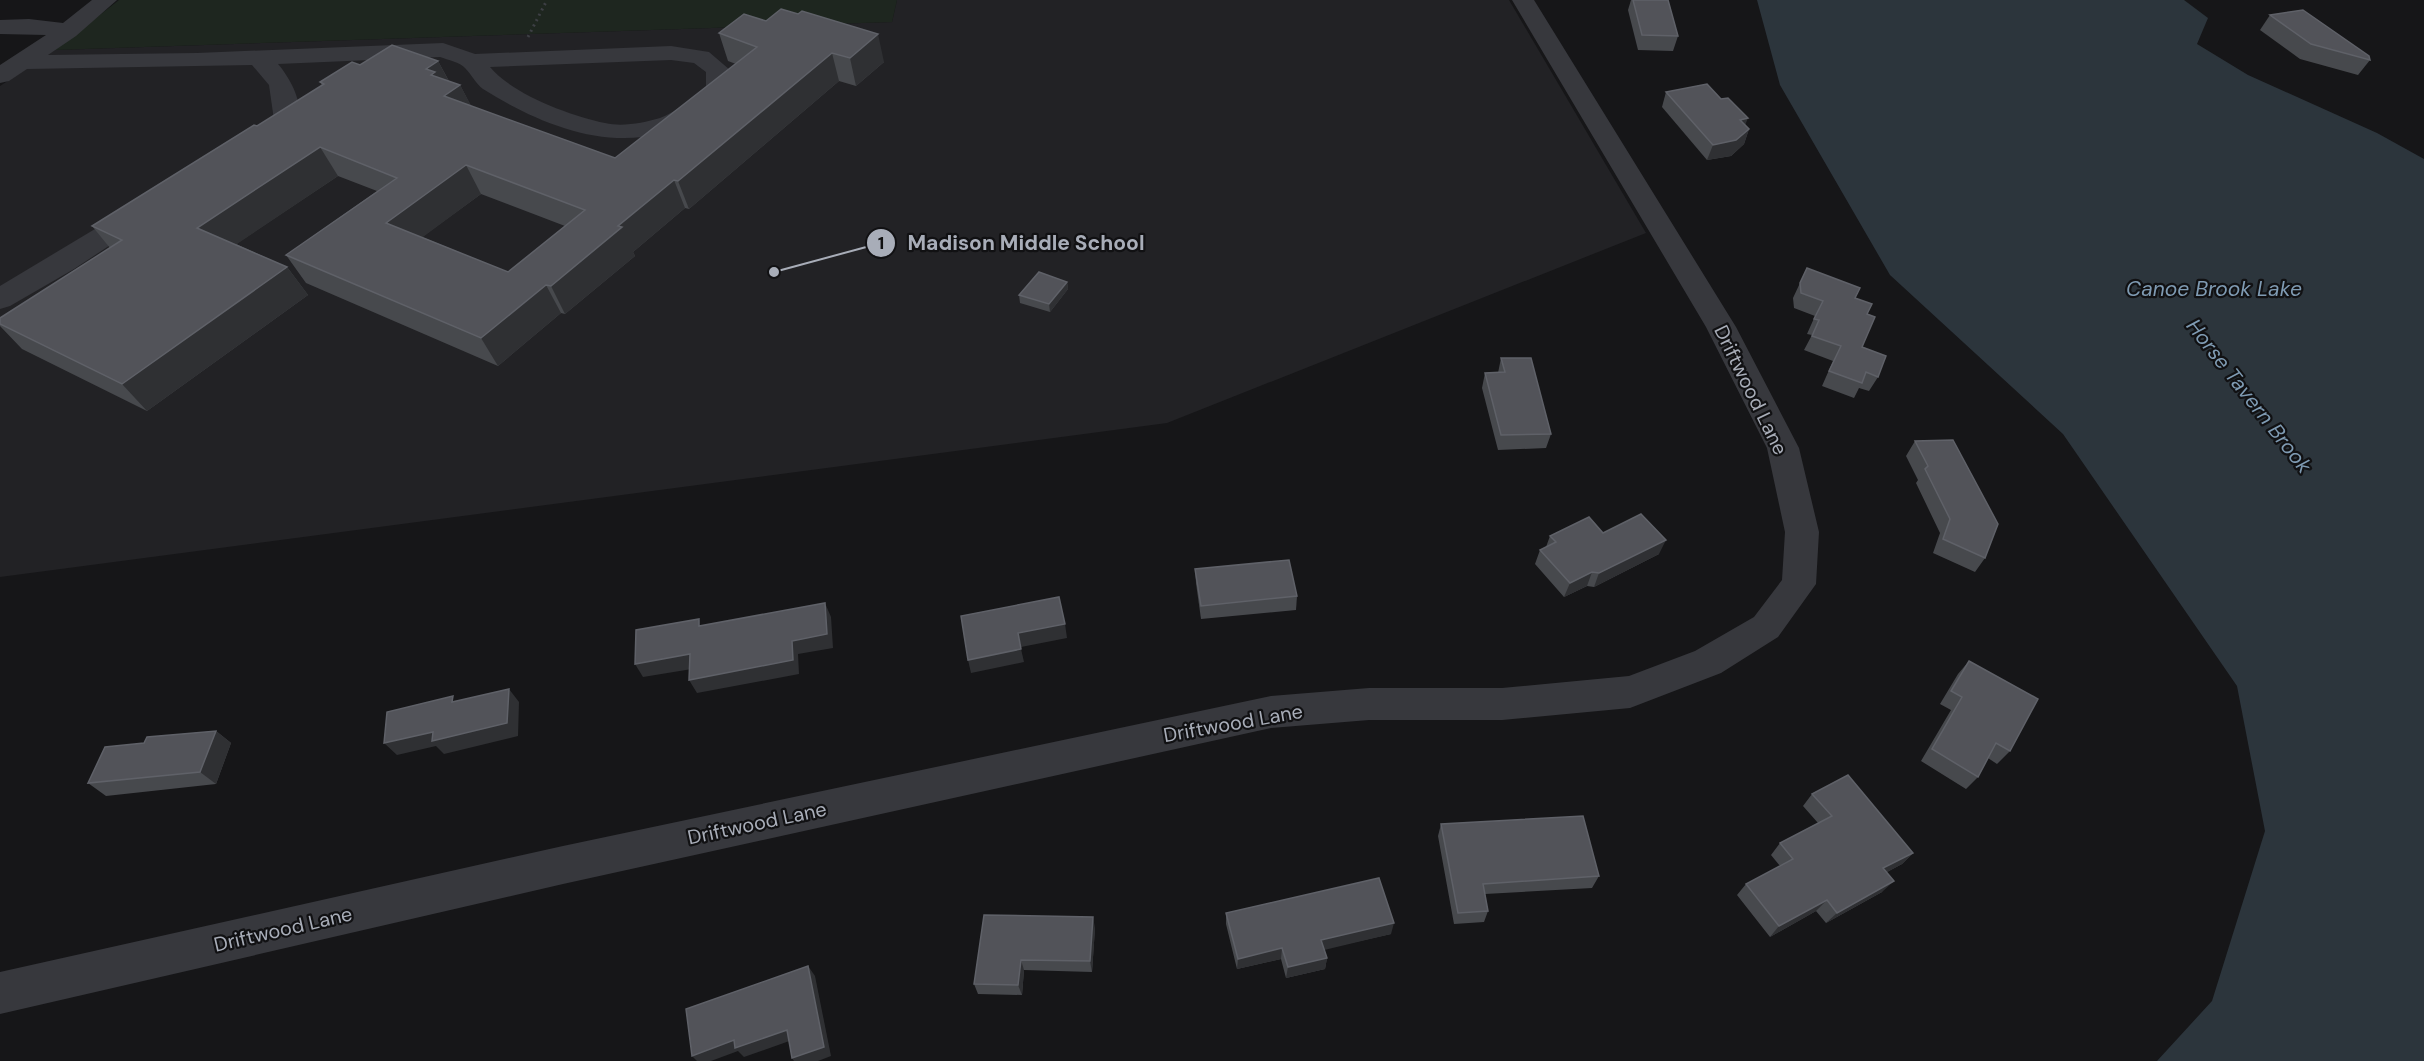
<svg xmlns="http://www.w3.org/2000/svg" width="2424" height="1061" viewBox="0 0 2424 1061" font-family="'DM Sans',sans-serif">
	<rect width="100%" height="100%" fill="#161618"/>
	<path fill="#222225" d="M 897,0 L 1509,0 L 1646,233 L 1167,423 L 0,577 L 0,86 L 55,50 L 892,22 Z"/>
	<path fill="#1e261f" d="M 119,0 L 897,0 L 892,22 L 55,50 Z"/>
	<path fill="#2c353c" d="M 1757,0 L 2184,0 L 2208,18 L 2197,44 L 2248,75 L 2377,133 L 2424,159 L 2424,1061 L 2157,1061 L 2212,1001 L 2265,831 L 2237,686 L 2063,434 L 1890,275 L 1780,85 Z"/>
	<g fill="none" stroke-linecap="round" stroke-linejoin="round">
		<path stroke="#3d3f44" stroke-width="3" stroke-dasharray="2 4" stroke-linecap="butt" d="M 528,37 L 547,0"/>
		<g fill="#37383d" fill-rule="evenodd">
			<path d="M 92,0 L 117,0 L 76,36 L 48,55 L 197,53 L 443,43 L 475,54 L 671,46 L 709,52 L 730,70 L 730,90 C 722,102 707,111 695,119 C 627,160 545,128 483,89 C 476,84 472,75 465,68 C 460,62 448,60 440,57 L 278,64 C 290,78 307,107 295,125 L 286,127 L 277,125 L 274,120 L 269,85 L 252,65 L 27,69 L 9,81 L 0,83 L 0,65 L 46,35 L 0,34 L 0,20 L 29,19 L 63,23 ZM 671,60 L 694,63 L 706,72 L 706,88 C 692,99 676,112 660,118 C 643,123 622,127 605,123 C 571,116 512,94 490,67 Z"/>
			<path d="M 1512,0 L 1534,0 L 1736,327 L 1799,448 L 1819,532 L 1816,584 L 1778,637 L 1721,673 L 1630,708 L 1502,720 L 1369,720 L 1271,728 L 563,884 L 0,1014 L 0,972 L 563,846 L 1271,696 L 1369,688 L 1502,688 L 1629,676 L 1695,651 L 1754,617 L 1782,580 L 1785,532 L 1767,448 L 1706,327 Z"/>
			<path d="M 139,205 L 148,208 L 152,214 L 148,220 L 74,269 L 10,306 L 0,309 L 0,286 L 130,208 Z"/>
		</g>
	</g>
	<g fill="#47494d" fill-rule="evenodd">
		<path d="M 1631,0 L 1668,0 L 1678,36 L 1673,51 L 1638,50 L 1628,10 Z"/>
		<path d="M 2270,15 L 2370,60 L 2358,75 L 2300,59 L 2260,30 Z"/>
		<path d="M 719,33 L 884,62 L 856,86 L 839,81 L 689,209 L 685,208 L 633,252 L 635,256 L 565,314 L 561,313 L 498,366 L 306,283 L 286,255 L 377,191 L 338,176 L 236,244 L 287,267 L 308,295 L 147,411 L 22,349 L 0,326 L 0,318 L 110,248 L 92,226 L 257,126 L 322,85 L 320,82 L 438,61 L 449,81 L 460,85 L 471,106 L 615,158 L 736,64 L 728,61 ZM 481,194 L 565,226 L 508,272 L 422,237 Z"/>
		<path d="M 1666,92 L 1745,125 L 1749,129 L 1744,144 L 1731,156 L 1707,160 L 1662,107 Z"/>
		<path d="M 1807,268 L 1855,298 L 1867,314 L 1862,347 L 1878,377 L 1869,391 L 1859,388 L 1854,398 L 1822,386 L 1833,361 L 1804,350 L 1812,335 L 1807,334 L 1815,316 L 1794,308 L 1793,298 Z"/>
		<path d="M 1067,282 L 1068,289 L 1050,312 L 1020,303 L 1019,295 Z"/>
		<path d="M 1501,358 L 1551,434 L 1546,448 L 1498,450 L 1482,388 L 1485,373 L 1498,373 Z"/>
		<path d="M 1915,441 L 1985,558 L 1975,572 L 1933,553 L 1940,533 L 1916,483 L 1918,480 L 1906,456 Z"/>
		<path d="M 1603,533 L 1659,554 L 1594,587 L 1587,586 L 1564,597 L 1535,564 L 1540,550 L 1546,547 L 1550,536 Z"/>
		<path d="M 1195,569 L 1297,596 L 1296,610 L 1201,619 L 1196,583 Z"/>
		<path d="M 1969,661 L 2010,751 L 1997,764 L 1988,758 L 1978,777 L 1966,789 L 1921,761 L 1951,710 L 1940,704 L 1958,674 Z"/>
		<path d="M 216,731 L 231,743 L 216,784 L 106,796 L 88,783 L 144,743 Z"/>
		<path d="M 1812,794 L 1913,853 L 1902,864 L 1887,872 L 1882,892 L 1826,923 L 1816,911 L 1770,937 L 1737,895 L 1746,884 L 1780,866 L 1771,855 L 1780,843 L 1818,823 L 1803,806 Z"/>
		<path d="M 1441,824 L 1599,876 L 1592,888 L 1485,894 L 1488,911 L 1484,922 L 1454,924 L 1438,836 Z"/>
		<path d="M 1226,913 L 1391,934 L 1324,949 L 1327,958 L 1325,969 L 1286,978 L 1281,959 L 1237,969 L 1226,924 Z"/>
		<path d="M 984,915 L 1095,928 L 1092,972 L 1024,970 L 1022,995 L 978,994 L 974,984 Z"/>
	</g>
	<g fill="#2f3033">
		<path d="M 878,34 L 884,62 L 856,86 L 850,58 Z"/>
		<path d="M 832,53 L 839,81 L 689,209 L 678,181 Z"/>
		<path d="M 438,61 L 453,89 L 460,85 L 475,113 L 459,124 L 426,69 Z"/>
		<path d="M 1748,118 L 1742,133 L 1740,120 Z"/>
		<path d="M 1749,129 L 1744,144 L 1731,156 L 1707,160 L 1713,145 Z"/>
		<path d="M 320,147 L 338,176 L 219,256 L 197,228 Z"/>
		<path d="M 466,165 L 481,194 L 404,251 L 386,223 Z"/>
		<path d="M 674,180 L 685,208 L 633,252 L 635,256 L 565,314 L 551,286 L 618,226 Z"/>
		<path d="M 287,267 L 308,295 L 147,411 L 122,384 Z"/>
		<path d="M 1067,282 L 1068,289 L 1050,312 L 1049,304 Z"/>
		<path d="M 546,285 L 561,313 L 498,366 L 481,338 Z"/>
		<path d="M 1666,540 L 1659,554 L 1594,587 L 1599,573 Z"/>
		<path d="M 1592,572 L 1587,586 L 1564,597 L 1570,583 Z"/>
		<path d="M 825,603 L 831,617 L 833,648 L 798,654 L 799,674 L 697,693 L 689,680 L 792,641 Z"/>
		<path d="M 1065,624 L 1067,638 L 1021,647 L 1018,633 Z"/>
		<path d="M 1021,649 L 1024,662 L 971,673 L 968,660 Z"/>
		<path d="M 690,654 L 698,668 L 643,677 L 635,664 Z"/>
		<path d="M 509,689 L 519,702 L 518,736 L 444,754 L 436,746 L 397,755 L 384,743 Z"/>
		<path d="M 216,731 L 231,743 L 216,784 L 200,772 Z"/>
		<path d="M 1913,853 L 1902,864 L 1872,880 L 1883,868 Z"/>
		<path d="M 1894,881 L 1882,892 L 1826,923 L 1837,913 Z"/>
		<path d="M 1827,900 L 1816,911 L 1770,937 L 1779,926 Z"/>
		<path d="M 1093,917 L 1095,928 L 1092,972 L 1090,961 Z"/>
		<path d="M 1394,923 L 1391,934 L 1320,951 L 1321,940 Z"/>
		<path d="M 1282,948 L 1281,959 L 1237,969 L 1238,959 Z"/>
		<path d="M 1327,958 L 1325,969 L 1286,978 L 1288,967 Z"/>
		<path d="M 1021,960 L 1024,970 L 1022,995 L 1018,985 Z"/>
		<path d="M 808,966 L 815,976 L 831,1056 L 818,1061 L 794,1061 L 792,1058 Z"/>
		<path d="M 787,1030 L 795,1039 L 744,1057 L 738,1051 L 711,1061 L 697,1061 L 692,1056 L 734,1040 Z"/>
	</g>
	<g fill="#525359" stroke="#5f6168" stroke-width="1.5" fill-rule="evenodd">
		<path d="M 1633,0 L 1668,0 L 1678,36 L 1642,35 Z"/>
		<path d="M 781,9 L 798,14 L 802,11 L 878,34 L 850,58 L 832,53 L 678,181 L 674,180 L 618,226 L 622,227 L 551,286 L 546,285 L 481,338 L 286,255 L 397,178 L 320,147 L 197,228 L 287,267 L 122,384 L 0,324 L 0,318 L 122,240 L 92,226 L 254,125 L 257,126 L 324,84 L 320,82 L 352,62 L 360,65 L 392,45 L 438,61 L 426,69 L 435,72 L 431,75 L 460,85 L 444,96 L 615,158 L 757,47 L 719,33 L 744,14 L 766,21 ZM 466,165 L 585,210 L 508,272 L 386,223 Z"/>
		<path d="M 2303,10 L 2369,56 L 2370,60 L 2311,44 L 2270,15 Z"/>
		<path d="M 1707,84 L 1721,99 L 1728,98 L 1748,118 L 1740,120 L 1749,129 L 1736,140 L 1713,145 L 1666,92 Z"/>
		<path d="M 1807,268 L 1860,288 L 1855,298 L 1872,304 L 1867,314 L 1875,317 L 1862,347 L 1886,356 L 1878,377 L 1866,372 L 1862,383 L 1829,371 L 1841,346 L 1812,336 L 1819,320 L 1814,319 L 1823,301 L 1801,293 L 1800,283 Z"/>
		<path d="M 1039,272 L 1067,282 L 1049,304 L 1019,295 Z"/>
		<path d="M 1501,358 L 1531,358 L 1551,434 L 1501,435 L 1485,373 L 1505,372 Z"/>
		<path d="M 1953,440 L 1998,524 L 1985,558 L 1943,539 L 1950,519 L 1925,469 L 1928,466 L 1915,441 Z"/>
		<path d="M 1641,514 L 1666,540 L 1599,573 L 1592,572 L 1570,583 L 1540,550 L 1556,542 L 1550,536 L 1589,517 L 1603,533 Z"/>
		<path d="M 1289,560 L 1297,596 L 1201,606 L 1195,569 Z"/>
		<path d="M 1059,597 L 1065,624 L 1018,633 L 1021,649 L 968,660 L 961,616 Z"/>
		<path d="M 825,603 L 827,634 L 792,641 L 793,660 L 689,680 L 690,654 L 635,664 L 636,630 L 699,619 L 699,626 Z"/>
		<path d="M 1969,661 L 2038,699 L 2010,751 L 1996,743 L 1978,777 L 1932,749 L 1962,697 L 1951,691 Z"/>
		<path d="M 509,689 L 507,723 L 432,741 L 433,732 L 384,743 L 387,712 L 453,696 L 452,702 Z"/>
		<path d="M 216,731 L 200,772 L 88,783 L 105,747 L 144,743 L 147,737 Z"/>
		<path d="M 1848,775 L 1913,853 L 1883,868 L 1894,881 L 1837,913 L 1827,900 L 1779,926 L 1746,884 L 1793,859 L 1780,843 L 1832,816 L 1812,794 Z"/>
		<path d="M 1583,816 L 1599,876 L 1483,884 L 1488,911 L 1458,913 L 1441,824 Z"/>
		<path d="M 1379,878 L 1394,923 L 1321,940 L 1327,958 L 1288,967 L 1282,948 L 1238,959 L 1226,913 Z"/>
		<path d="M 984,915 L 1093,917 L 1090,961 L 1021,960 L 1018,985 L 974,984 Z"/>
		<path d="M 808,966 L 824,1047 L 792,1058 L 787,1030 L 735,1048 L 734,1040 L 692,1056 L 686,1009 Z"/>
	</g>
	<g text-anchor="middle" stroke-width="4.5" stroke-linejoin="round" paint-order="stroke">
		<g font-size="20" fill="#a8adb8" stroke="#111113">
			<text transform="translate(1751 390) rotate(64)" y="7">Driftwood Lane</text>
			<text transform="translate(1233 723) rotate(-10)" y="7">Driftwood Lane</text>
			<text transform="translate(757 823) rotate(-12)" y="7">Driftwood Lane</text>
			<text transform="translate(283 929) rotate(-13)" y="7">Driftwood Lane</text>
		</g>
		<g font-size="21" font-style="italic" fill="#7f9bb3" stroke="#111113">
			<text x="2214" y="296">Canoe Brook Lake</text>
			<text transform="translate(2249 396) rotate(52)" y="7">Horse Tavern Brook</text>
		</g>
	</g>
	<path fill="none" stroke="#a8adb8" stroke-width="2" d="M774 272L881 243"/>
	<g fill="#a8adb8" stroke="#111113" stroke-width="2">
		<circle cx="774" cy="272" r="6"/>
		<circle cx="881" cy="243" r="15"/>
	</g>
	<g font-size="18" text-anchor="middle" font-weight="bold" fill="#111">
		<text x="881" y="249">1</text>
	</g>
	<g font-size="21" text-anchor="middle" font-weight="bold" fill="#a8adb8" stroke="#111113" stroke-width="4.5" stroke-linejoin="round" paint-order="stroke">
		<text x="1026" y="250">Madison Middle School</text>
	</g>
</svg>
